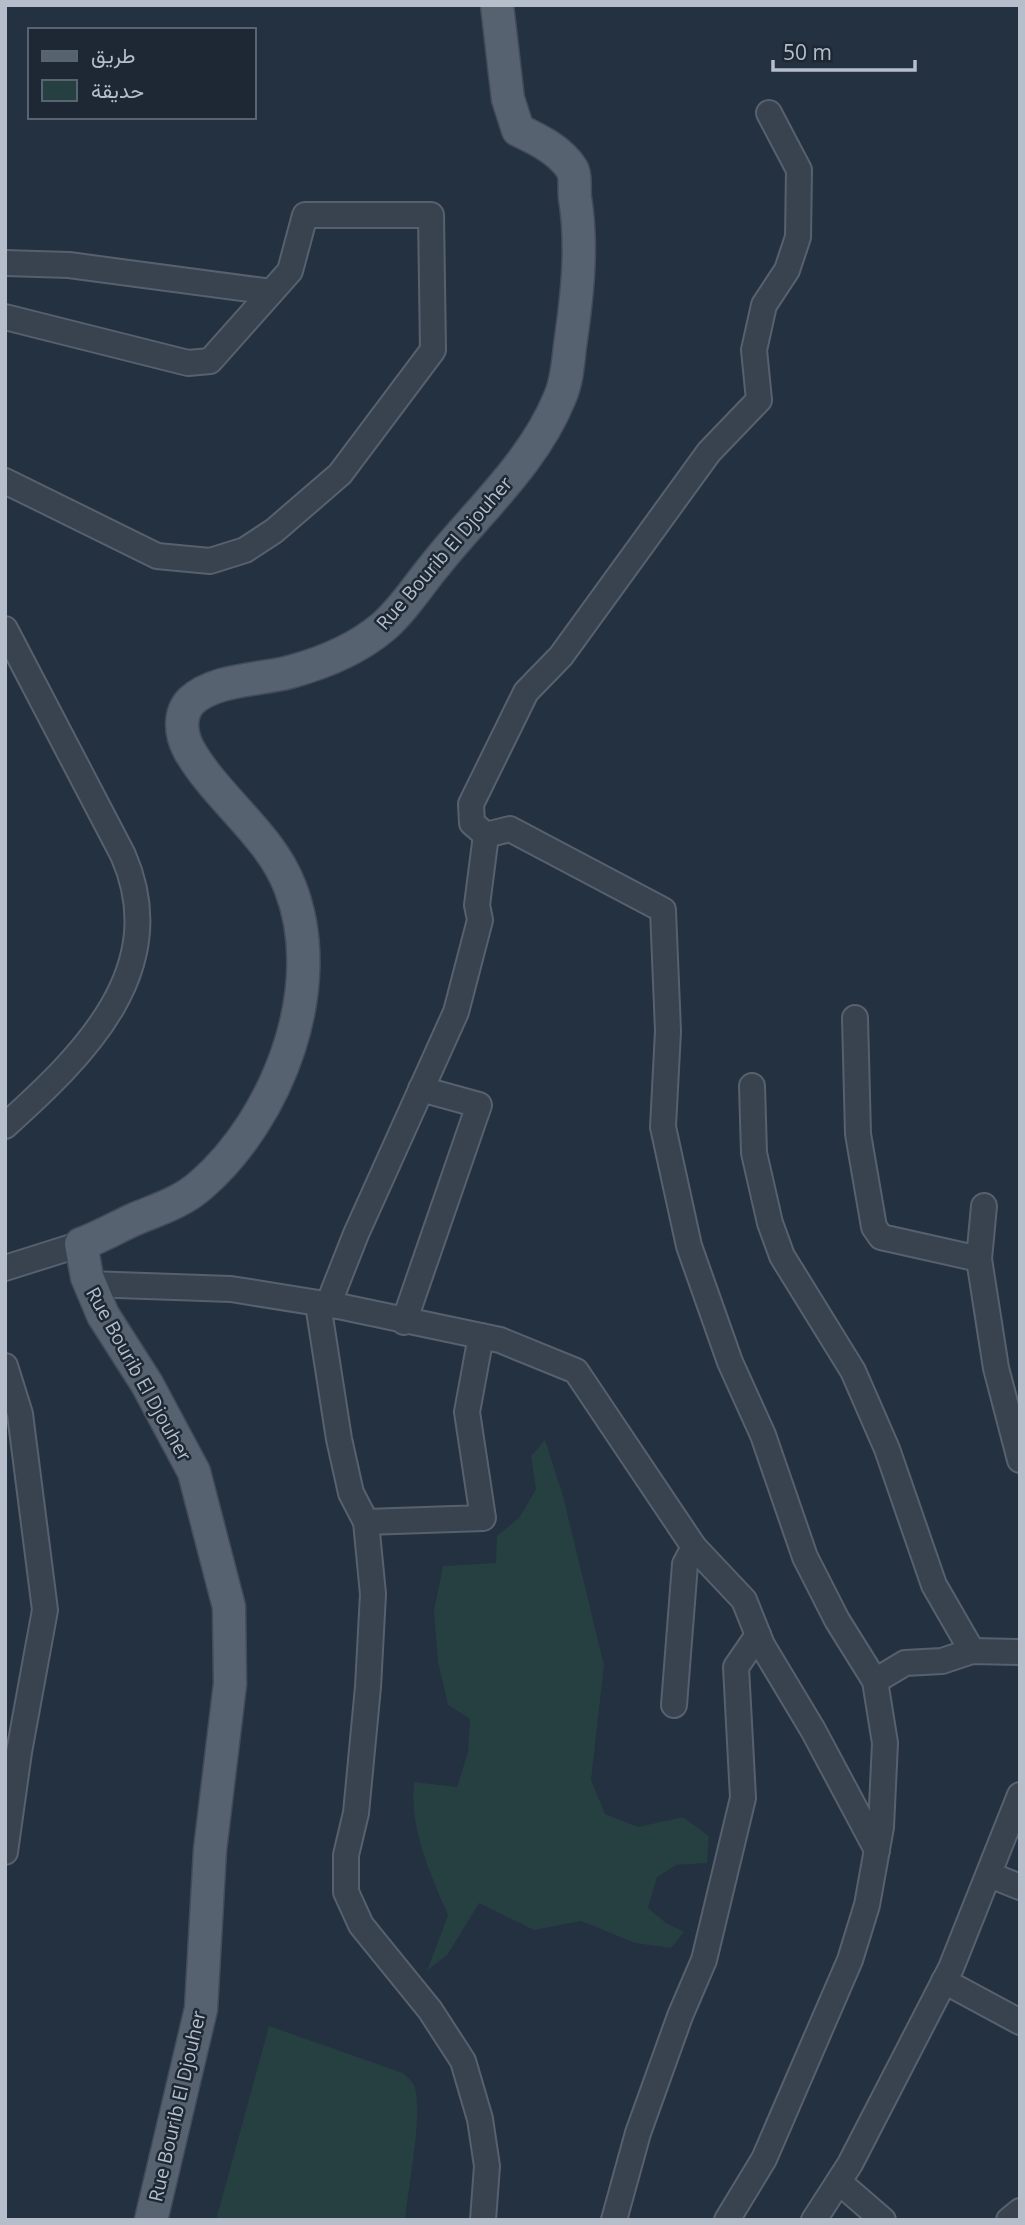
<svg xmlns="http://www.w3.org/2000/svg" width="1025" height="2225" viewBox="0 0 1025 2225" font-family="'Open Sans',Vazirmatn,sans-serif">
	<rect width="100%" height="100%" fill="#243140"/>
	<g fill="#263f41">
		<path d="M 545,1440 L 563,1496 L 604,1665 L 591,1780 L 605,1814 L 638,1827 L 683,1817 L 709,1836 L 707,1863 L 676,1865 L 657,1877 L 648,1908 L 666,1923 L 684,1932 L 671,1948 L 635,1943 L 581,1921 L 534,1930 L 479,1903 L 448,1954 L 427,1971 L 448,1915 C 430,1873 409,1828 414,1782 L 457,1787 L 468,1752 L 470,1719 L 448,1705 L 438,1662 L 434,1610 L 443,1566 L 496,1563 L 497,1536 L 519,1518 L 536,1489 L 531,1456 Z"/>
		<path d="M 269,2026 L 403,2073 C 406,2076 412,2081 414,2085 C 424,2109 408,2190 405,2220 L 216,2220 Z"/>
	</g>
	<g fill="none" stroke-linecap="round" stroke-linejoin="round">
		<g stroke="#57616d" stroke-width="28">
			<g id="minor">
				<path d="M 5,263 L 69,265 L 271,292"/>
				<path d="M 5,317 L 188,363 L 210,361 L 290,271 L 305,215 L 431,215 L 433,350 L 340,474 L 274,531 L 245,550 L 210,561 L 157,556 L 5,481"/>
				<path d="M 5,629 L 123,855 C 173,969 84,1055 5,1126"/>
				<path d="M 486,835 L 510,829 L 663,910 L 668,1031 L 663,1127 L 689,1246 L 730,1362 L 763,1435 L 805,1557 L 837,1620 L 875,1681 L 885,1743 L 881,1827 L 867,1905 L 850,1960 L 764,2159 L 727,2220"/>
				<path d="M 486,835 L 472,823 L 471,804 L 526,692 L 561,656 L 709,452 L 759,400 L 754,350 L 764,305 L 787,270 L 798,237 L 799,170 L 769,113"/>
				<path d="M 855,1018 L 858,1134 L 874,1227 L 881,1237 L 979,1259 L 984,1206"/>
				<path d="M 752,1086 L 754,1153 L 770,1223 L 782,1256 L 853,1371 L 887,1449 L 934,1585 L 972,1651"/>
				<path d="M 979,1259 L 996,1368 L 1020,1460"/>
				<path d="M 5,1268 L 81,1244"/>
				<path d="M 89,1284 L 231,1289 L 343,1307 L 500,1340 L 576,1371 L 694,1547 L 744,1600 L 762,1645 L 813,1730 L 877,1850"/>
				<path d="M 318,1304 L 339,1439 L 351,1493 L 366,1522 L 373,1594 L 368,1687 L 356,1813 L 346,1855 L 346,1892 L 361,1925 L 430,2010 L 463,2061 L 480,2119 L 487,2166 L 483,2220"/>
				<path d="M 328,1305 L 356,1234 L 456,1012 L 480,920 L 477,905 L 486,835"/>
				<path d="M 404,1322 L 479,1105 L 421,1089"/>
				<path d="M 5,1366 L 20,1414 L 45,1610 L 19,1752 L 5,1852"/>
				<path d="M 366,1522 L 483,1518 L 467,1412 L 481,1336"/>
				<path d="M 875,1681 L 905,1663 L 942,1661 L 972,1651 L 1020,1652"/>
				<path d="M 674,1705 L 685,1564 L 694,1547"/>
				<path d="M 990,1875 L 1020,1887"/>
				<path d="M 944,1981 L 1020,2022"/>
				<path d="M 839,2182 L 883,2220"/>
				<path d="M 614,2220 L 638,2133 L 680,2016 L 704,1960 L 743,1798 L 736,1667 L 758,1635"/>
				<path d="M 814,2220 L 850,2164 L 951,1968 L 1020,1795"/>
				<path d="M 1009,2220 L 1020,2211"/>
			</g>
		</g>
		<g stroke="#424c59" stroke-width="35">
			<path id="major" d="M 151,2220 L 201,2009 L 210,1850 L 230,1684 L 229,1607 L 194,1472 L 147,1384 L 103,1315 L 87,1277 L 81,1244 C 100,1237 117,1227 135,1219 C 159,1209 182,1202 201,1185 C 278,1118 329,986 290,887 C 270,834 217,799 189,750 C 181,735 178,715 191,701 C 214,679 260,680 290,672 C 323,663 357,649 383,627 C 404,609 419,584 436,564 C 479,510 534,462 560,397 C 567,381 568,363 570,346 C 577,297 583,247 575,198 C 574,189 576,176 572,169 C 560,150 537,139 518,130 L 508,99 L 497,5"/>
		</g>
		<use href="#minor" stroke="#394350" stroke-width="24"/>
		<use href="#major" stroke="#576270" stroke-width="32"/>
	</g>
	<g text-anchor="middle" stroke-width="5" stroke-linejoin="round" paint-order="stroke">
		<g font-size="19" fill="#b5beca" stroke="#1e2835">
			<text transform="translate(444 553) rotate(-49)" y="7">Rue Bourib El Djouher</text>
			<text transform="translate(139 1374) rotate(61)" y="7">Rue Bourib El Djouher</text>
			<text transform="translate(177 2106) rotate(-77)" y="7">Rue Bourib El Djouher</text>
		</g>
	</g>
	<rect width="1025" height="2225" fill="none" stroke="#b5beca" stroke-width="14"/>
	<rect x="28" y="28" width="228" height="91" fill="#1e2835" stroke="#5a6471" stroke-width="2"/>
	<rect x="42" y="51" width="35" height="10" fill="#576270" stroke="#5a6471" stroke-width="2"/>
	<text x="91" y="63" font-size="21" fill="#b5beca">طريق</text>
	<rect x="42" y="80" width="35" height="21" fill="#263f41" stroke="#5a6471" stroke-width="2"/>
	<text x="91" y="98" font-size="21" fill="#b5beca">حديقة</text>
	<path d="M773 60v10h142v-10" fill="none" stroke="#b5beca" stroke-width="3.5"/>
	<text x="783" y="60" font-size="21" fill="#b5beca" stroke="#1e2835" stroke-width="5" paint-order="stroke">50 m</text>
</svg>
